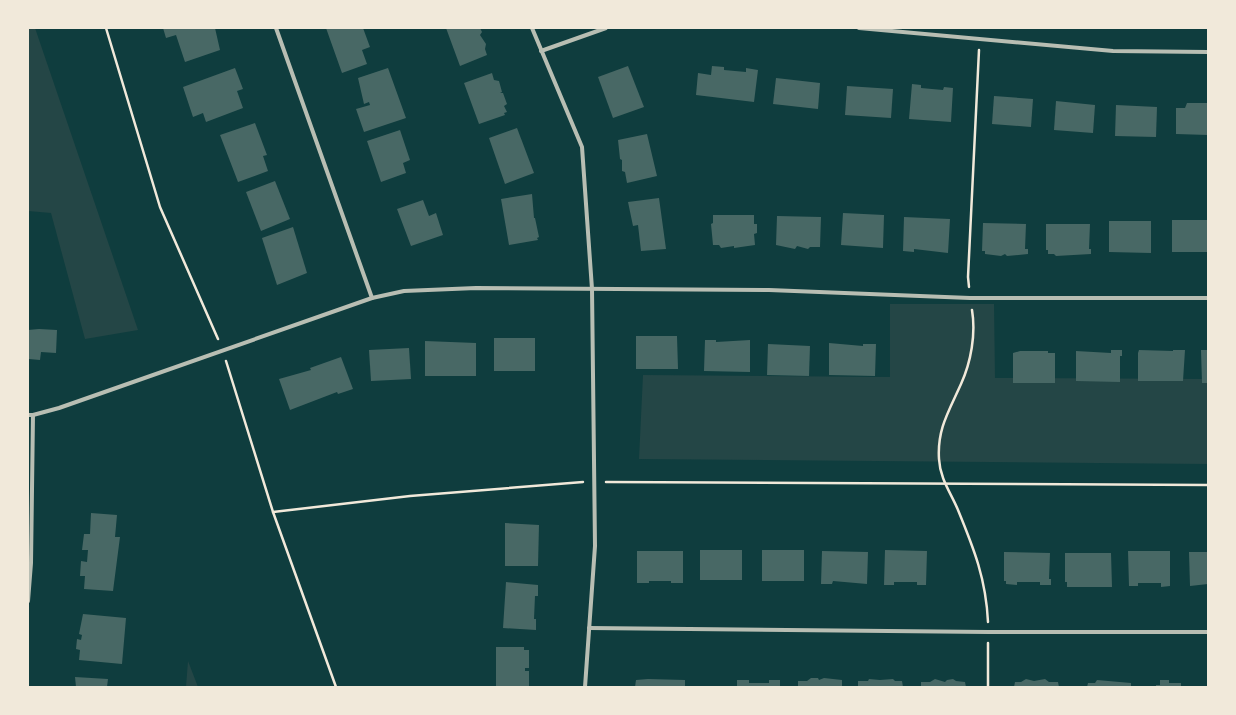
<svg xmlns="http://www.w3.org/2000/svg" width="1236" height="715" viewBox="0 0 1236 715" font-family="Karla,sans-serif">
	<rect width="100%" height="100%" fill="#0f3d3e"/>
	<g fill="#244646">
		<path d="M 28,28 L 35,28 L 138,330 L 85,339 L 51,213 L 28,211 Z"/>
		<path d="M 890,304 L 994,304 L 995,378 L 1208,379 L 1208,464 L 639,459 L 643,375 L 890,377 Z"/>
		<path d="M 188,661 L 198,687 L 186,687 Z"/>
	</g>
	<g fill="#486865">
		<path d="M 163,28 L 215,28 L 220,50 L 185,62 L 176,35 L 166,38 Z"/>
		<path d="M 326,28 L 363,28 L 370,47 L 362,50 L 367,64 L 342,73 Z"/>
		<path d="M 446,28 L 480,28 L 482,32 L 480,35 L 486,44 L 485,49 L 487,55 L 460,66 Z"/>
		<path d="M 628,66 L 644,107 L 613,118 L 598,77 Z"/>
		<path d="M 712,66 L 724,67 L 724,70 L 746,72 L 746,68 L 758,70 L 754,102 L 696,95 L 698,73 L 711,75 Z"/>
		<path d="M 235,68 L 243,89 L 237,91 L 243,108 L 206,122 L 203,113 L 193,117 L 183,87 Z"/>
		<path d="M 388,68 L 406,118 L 364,132 L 356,109 L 370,105 L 369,102 L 364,104 L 358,78 Z"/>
		<path d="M 492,73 L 494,80 L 499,81 L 502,92 L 500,93 L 503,93 L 507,104 L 504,106 L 507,112 L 504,113 L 505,115 L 479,124 L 464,83 Z"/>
		<path d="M 776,78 L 820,83 L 818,109 L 773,104 Z"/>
		<path d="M 912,84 L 921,85 L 921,88 L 943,90 L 944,87 L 953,88 L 951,122 L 909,119 Z"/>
		<path d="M 847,86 L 893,89 L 891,118 L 845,115 Z"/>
		<path d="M 994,96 L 1033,99 L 1031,127 L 992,124 Z"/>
		<path d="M 1056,101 L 1095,105 L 1093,133 L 1054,130 Z"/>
		<path d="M 1187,103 L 1208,103 L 1208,135 L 1176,134 L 1176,108 L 1185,108 Z"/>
		<path d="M 1116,105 L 1157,107 L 1156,137 L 1115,136 Z"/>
		<path d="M 255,123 L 267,155 L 263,156 L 268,171 L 238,182 L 220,135 Z"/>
		<path d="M 517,128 L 534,173 L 505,184 L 489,138 Z"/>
		<path d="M 400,130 L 410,160 L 403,163 L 406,173 L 381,182 L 367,141 Z"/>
		<path d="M 647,134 L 657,176 L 627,183 L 625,172 L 622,171 L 622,160 L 620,159 L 618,140 Z"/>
		<path d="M 275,181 L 290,219 L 261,231 L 246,192 Z"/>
		<path d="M 532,194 L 534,218 L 535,218 L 539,237 L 537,238 L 538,240 L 509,245 L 501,199 Z"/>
		<path d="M 659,198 L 666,249 L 641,251 L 638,225 L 633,226 L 628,202 Z"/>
		<path d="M 423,200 L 429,216 L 436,213 L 443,235 L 411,246 L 397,209 Z"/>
		<path d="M 843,213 L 884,215 L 883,248 L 841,245 Z"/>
		<path d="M 713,215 L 754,215 L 754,224 L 757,224 L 757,233 L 754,234 L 755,245 L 734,248 L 734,246 L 721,248 L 719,245 L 713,245 L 711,224 L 713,223 Z"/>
		<path d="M 777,216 L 821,217 L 820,247 L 810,247 L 808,249 L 797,246 L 795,249 L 776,245 Z"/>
		<path d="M 904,217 L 950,219 L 948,253 L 914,249 L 914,252 L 903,251 Z"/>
		<rect x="1172" y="220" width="36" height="32"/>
		<path d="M 1109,221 L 1151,221 L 1151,253 L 1109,252 Z"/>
		<path d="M 983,223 L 1026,224 L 1025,249 L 1028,249 L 1028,254 L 1007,256 L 1005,254 L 1001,256 L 985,254 L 985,251 L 982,251 Z"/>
		<path d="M 1046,224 L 1090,224 L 1089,249 L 1091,249 L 1091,254 L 1056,256 L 1054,254 L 1048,254 L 1048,250 L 1046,250 Z"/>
		<path d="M 293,227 L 307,273 L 277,285 L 262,238 Z"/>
		<path d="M 39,329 L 57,330 L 56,353 L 41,352 L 40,360 L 29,359 L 28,363 L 28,330 Z"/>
		<path d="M 636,336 L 677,336 L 678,369 L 636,369 Z"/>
		<rect x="494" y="338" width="41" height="33"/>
		<path d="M 705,340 L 716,340 L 716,342 L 750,340 L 750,372 L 704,371 Z"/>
		<path d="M 425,341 L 476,343 L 476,376 L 425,376 Z"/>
		<path d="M 829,343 L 863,346 L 863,344 L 876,344 L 875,376 L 829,375 Z"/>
		<path d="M 768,344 L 810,346 L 809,376 L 767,375 Z"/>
		<path d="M 409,348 L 411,379 L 371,381 L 369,350 Z"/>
		<path d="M 1111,350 L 1122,350 L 1122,356 L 1120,356 L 1120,382 L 1076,381 L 1076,351 L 1111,353 Z"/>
		<path d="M 1139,350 L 1173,351 L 1173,350 L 1185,350 L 1183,381 L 1138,381 L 1138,353 Z"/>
		<path d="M 1201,350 L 1208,350 L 1208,383 L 1202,383 Z"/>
		<path d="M 1020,351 L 1048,351 L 1048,353 L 1055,353 L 1055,383 L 1013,383 L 1013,353 Z"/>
		<path d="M 341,357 L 353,389 L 338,394 L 337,392 L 290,410 L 279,379 L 311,370 L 310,368 Z"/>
		<path d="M 91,513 L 117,515 L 115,537 L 120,537 L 113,591 L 84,589 L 85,576 L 80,576 L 81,561 L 87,562 L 88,550 L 82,550 L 84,534 L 90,534 Z"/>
		<path d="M 505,523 L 539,525 L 538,566 L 505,566 Z"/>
		<rect x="700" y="550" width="42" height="30"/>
		<rect x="762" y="550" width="42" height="31"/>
		<path d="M 885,550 L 927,551 L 926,585 L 917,585 L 917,582 L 894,582 L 894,585 L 884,585 Z"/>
		<path d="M 637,551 L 683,551 L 683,583 L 671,583 L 671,581 L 649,581 L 649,583 L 637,583 Z"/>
		<path d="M 822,551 L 868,552 L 867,584 L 833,581 L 832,584 L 821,584 Z"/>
		<path d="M 1128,551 L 1170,551 L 1170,586 L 1161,587 L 1161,583 L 1138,583 L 1138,586 L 1129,586 Z"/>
		<path d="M 1004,552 L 1050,553 L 1049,579 L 1051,579 L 1051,585 L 1040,585 L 1040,582 L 1017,582 L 1017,585 L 1006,584 L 1006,581 L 1004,581 Z"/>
		<path d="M 1189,552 L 1208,552 L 1208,584 L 1190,586 Z"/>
		<path d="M 1065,553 L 1111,553 L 1112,587 L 1090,587 L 1089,582 L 1090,587 L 1067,587 L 1067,582 L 1065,582 Z"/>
		<path d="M 506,582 L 538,585 L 538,596 L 535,596 L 534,619 L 536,619 L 536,630 L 503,628 Z"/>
		<path d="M 83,614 L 126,618 L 122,664 L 79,660 L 80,650 L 76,649 L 77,639 L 81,640 L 82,635 L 79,634 Z"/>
		<path d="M 496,647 L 524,647 L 524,650 L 529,650 L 529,668 L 525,668 L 525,671 L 529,671 L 529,687 L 496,687 Z"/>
		<path d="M 75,677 L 108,679 L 107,687 L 76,687 Z"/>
		<path d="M 811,678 L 818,678 L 819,680 L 824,678 L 842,680 L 842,687 L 798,686 L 798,681 L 807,681 Z"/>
		<path d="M 648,679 L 685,680 L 685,687 L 635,687 L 636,680 Z"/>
		<path d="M 869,679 L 880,680 L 893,679 L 895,681 L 902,681 L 903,687 L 858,686 L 858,681 L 868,681 Z"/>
		<path d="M 935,679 L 945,682 L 947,680 L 953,679 L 956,681 L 965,682 L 966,687 L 921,687 L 921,682 L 930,682 Z"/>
		<path d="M 1026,679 L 1034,681 L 1045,679 L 1049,682 L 1058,682 L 1059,687 L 1014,687 L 1015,682 L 1021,682 Z"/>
		<path d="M 737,680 L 749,680 L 749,683 L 769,683 L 769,680 L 780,680 L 780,687 L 737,687 Z"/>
		<path d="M 1097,680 L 1131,683 L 1131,687 L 1087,687 L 1088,683 L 1095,683 Z"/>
		<path d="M 1160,680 L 1169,680 L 1169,683 L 1181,683 L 1181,687 L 1156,687 L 1156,685 L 1160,685 Z"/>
	</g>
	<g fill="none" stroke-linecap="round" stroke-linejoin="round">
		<g stroke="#f1e9da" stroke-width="2.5">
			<path d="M 106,28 L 160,207 L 218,339"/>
			<path d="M 969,287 L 968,277 L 979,50"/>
			<path d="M 972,310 C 976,334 971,362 961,384 C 949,411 937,429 939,459 C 940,479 951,493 958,510 C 974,549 986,579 988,622"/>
			<path d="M 226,361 L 273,512 L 336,687"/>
			<path d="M 606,482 L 1208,485"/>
			<path d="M 273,512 L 410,496 L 583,482"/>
			<path d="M 988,687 L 988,643"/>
		</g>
		<g stroke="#b8beb3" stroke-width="4">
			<path d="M 276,28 L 372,298"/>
			<path d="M 532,28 L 582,147 L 592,289 L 595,546 L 585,687"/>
			<path d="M 859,28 L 1113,51 L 1208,52"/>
			<path d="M 541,51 L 606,28"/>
			<path d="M 28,415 L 33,415 L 59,408 L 372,298 L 404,291 L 476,288 L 769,290 L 970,298 L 1208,298"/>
			<path d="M 28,601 L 31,563 L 33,415"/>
			<path d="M 589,628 L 988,632 L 1208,632"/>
		</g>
	</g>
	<rect width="1236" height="715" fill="none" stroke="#f1e9da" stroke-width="58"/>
</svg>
